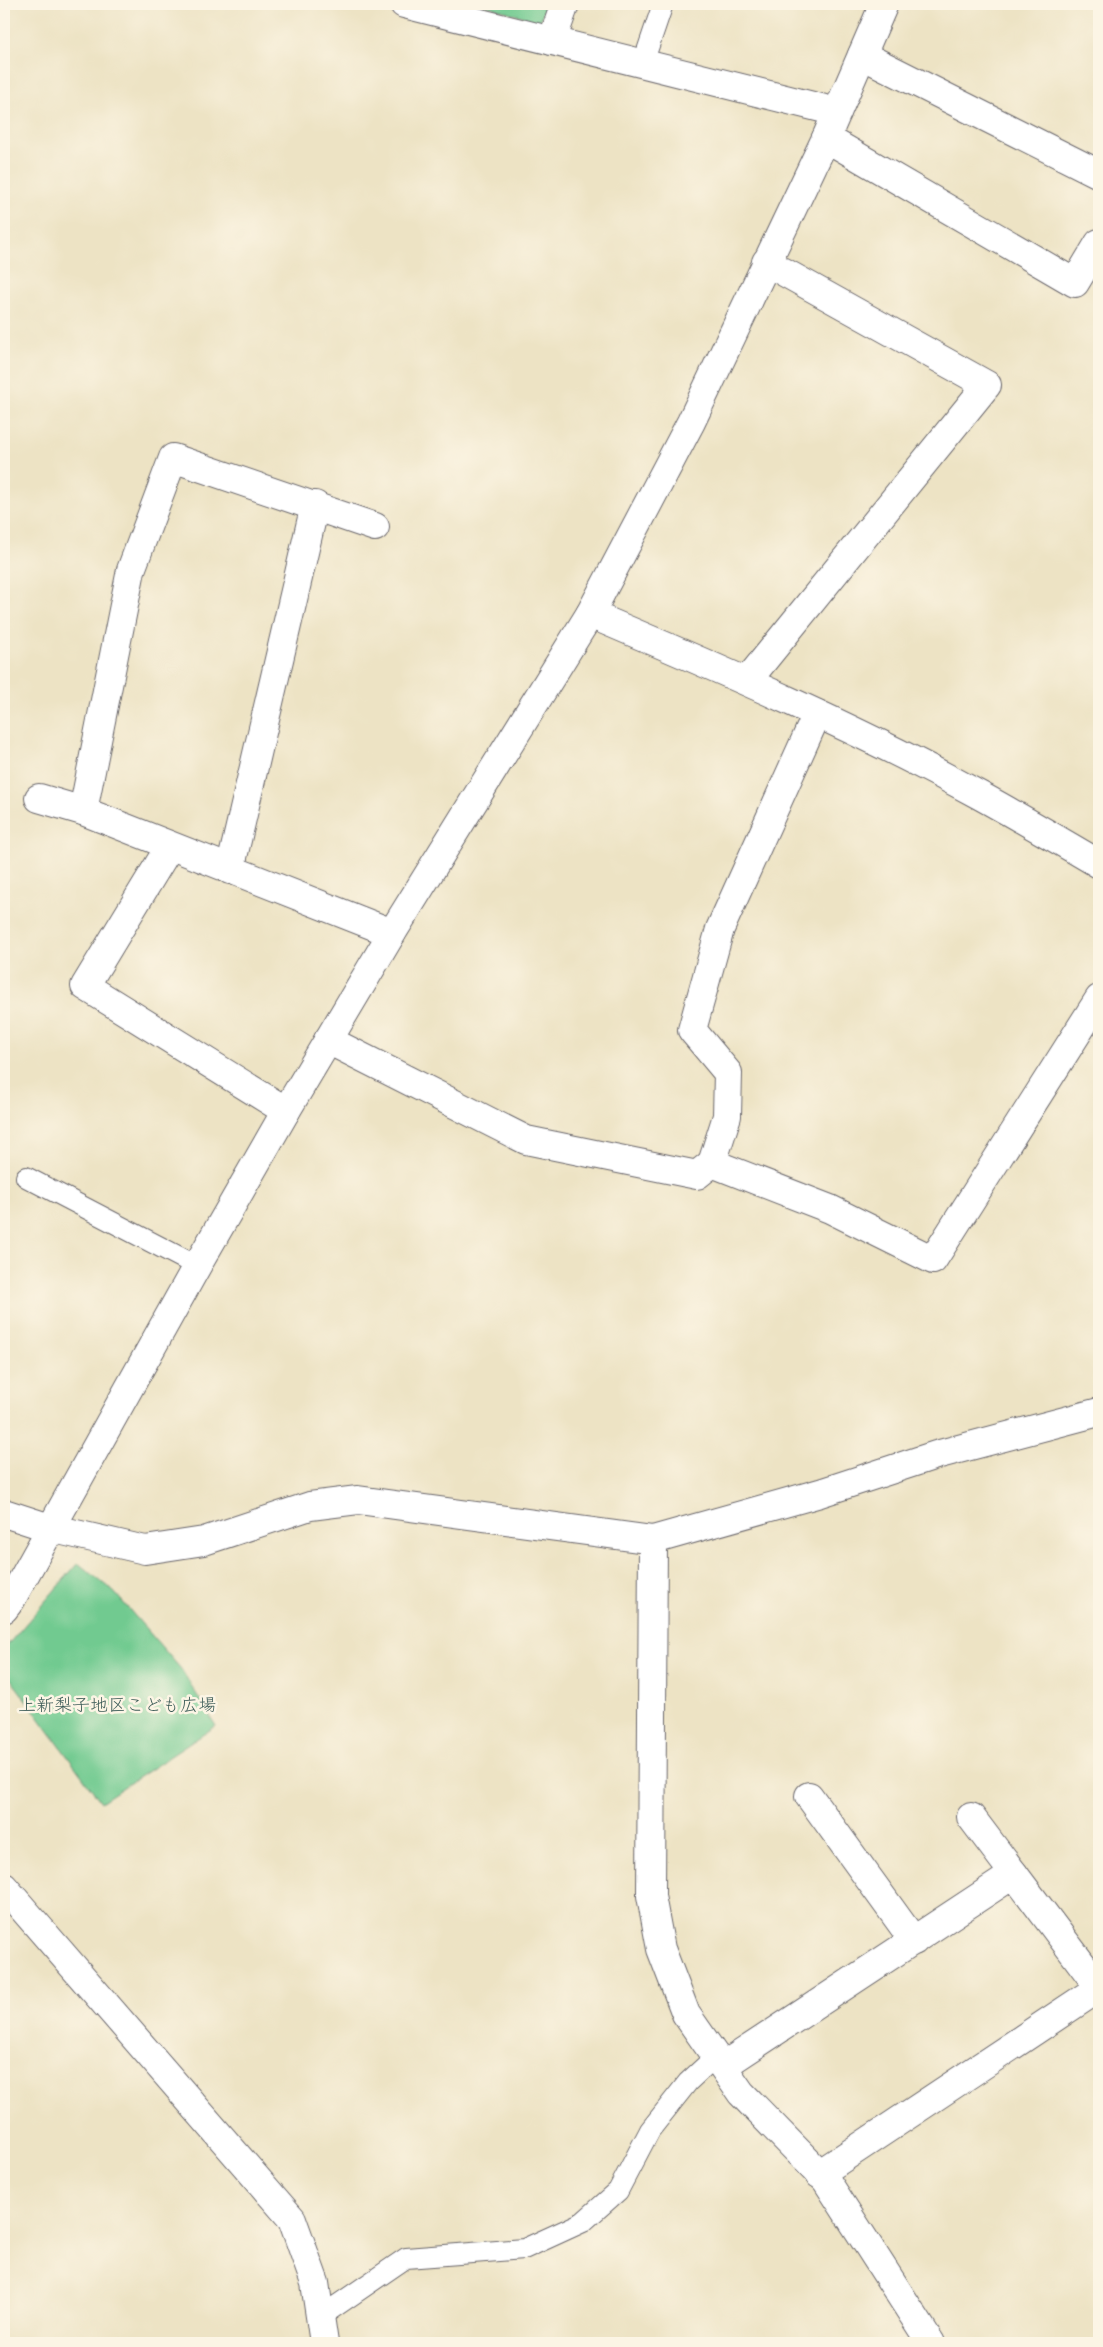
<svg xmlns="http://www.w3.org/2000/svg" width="1103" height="2347" viewBox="0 0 1103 2347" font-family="'Shantell Sans','Klee One',sans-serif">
	<rect width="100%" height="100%" fill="#fcf5e5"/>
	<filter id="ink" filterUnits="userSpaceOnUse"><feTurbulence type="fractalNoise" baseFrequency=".02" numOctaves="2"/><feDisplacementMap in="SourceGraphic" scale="10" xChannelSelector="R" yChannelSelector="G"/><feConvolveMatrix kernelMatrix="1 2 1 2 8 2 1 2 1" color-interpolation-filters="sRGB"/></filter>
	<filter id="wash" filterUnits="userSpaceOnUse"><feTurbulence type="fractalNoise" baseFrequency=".0096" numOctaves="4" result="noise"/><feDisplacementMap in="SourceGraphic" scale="20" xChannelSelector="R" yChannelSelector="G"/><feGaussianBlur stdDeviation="1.12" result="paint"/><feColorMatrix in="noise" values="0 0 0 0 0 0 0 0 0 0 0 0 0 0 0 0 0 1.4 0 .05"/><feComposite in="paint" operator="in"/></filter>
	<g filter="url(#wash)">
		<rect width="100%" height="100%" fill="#ede3c4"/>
		<g fill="#71ca90" stroke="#4a7666">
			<path d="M 481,4 L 546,4 L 540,22 Z"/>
			<path d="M 78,1563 L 114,1592 L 181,1669 L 216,1726 L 101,1802 L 4,1670 L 4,1649 Z"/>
		</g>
	</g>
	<g filter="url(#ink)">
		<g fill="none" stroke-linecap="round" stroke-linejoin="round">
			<g stroke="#69666b" stroke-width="22">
				<g id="lane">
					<path d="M 643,63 L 663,4"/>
					<path d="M 26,1177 L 197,1266"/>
					<path d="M 320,2317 L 406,2258 L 524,2249 L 583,2222 L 618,2191 L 650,2130 L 688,2082 L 715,2057"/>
				</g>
			</g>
			<g stroke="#69666b" stroke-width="30">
				<g id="street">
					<path d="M 404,4 L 837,112"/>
					<path d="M 552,41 L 565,4"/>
					<path d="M 862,55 L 1099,174"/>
					<path d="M 826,138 L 1075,283 L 1099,243"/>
					<path d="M 590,614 C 722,670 855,727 981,796 C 1021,818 1060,841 1099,864"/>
					<path d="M 747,681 L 987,385 L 766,262"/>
					<path d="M 39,798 L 83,811 L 392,933"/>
					<path d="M 83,811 L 131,570 L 173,458 L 375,527"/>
					<path d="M 170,846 L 85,986 L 286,1111"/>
					<path d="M 230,870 L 315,505"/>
					<path d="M 328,1040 L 526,1140 L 697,1175 L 712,1163 L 830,1209 L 933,1260 L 1099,999"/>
					<path d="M 712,1163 L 727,1116 L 728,1073 L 692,1030 L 720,929 L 817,714"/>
					<path d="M 653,1540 L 820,1493 L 936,1455 L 1099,1412"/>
					<path d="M 4,1609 L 11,1600 L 197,1266 L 286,1111 L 392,933 L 590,614 L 691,422 L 826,138 L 884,4"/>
					<path d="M 809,1796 L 914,1941"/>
					<path d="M 971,1817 L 1099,1987"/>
					<path d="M 4,1887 L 292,2219 L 315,2283 L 324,2343"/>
					<path d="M 723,2066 L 1014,1874"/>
					<path d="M 819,2174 L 1099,1988"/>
				</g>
			</g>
			<g stroke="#69666b" stroke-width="30">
				<path id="secondary" d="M 4,1513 L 50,1528 L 145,1550 L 204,1541 L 310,1506 L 358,1500 L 653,1540 L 651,1896 L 661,1949 L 686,2014 L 741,2093 L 826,2180 L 931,2343"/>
			</g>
			<use href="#lane" stroke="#fff" stroke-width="20"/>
			<use href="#street" stroke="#fff" stroke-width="28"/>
			<use href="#secondary" stroke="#fff" stroke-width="28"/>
		</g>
	</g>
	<g text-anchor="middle" stroke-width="5" stroke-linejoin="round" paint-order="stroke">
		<g font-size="18" fill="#3e5d59" stroke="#fcf5e5">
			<text x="117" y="1711">上新梨子地区こども広場</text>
		</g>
	</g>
	<rect width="1103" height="2347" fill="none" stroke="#fcf5e5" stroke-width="20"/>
</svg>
